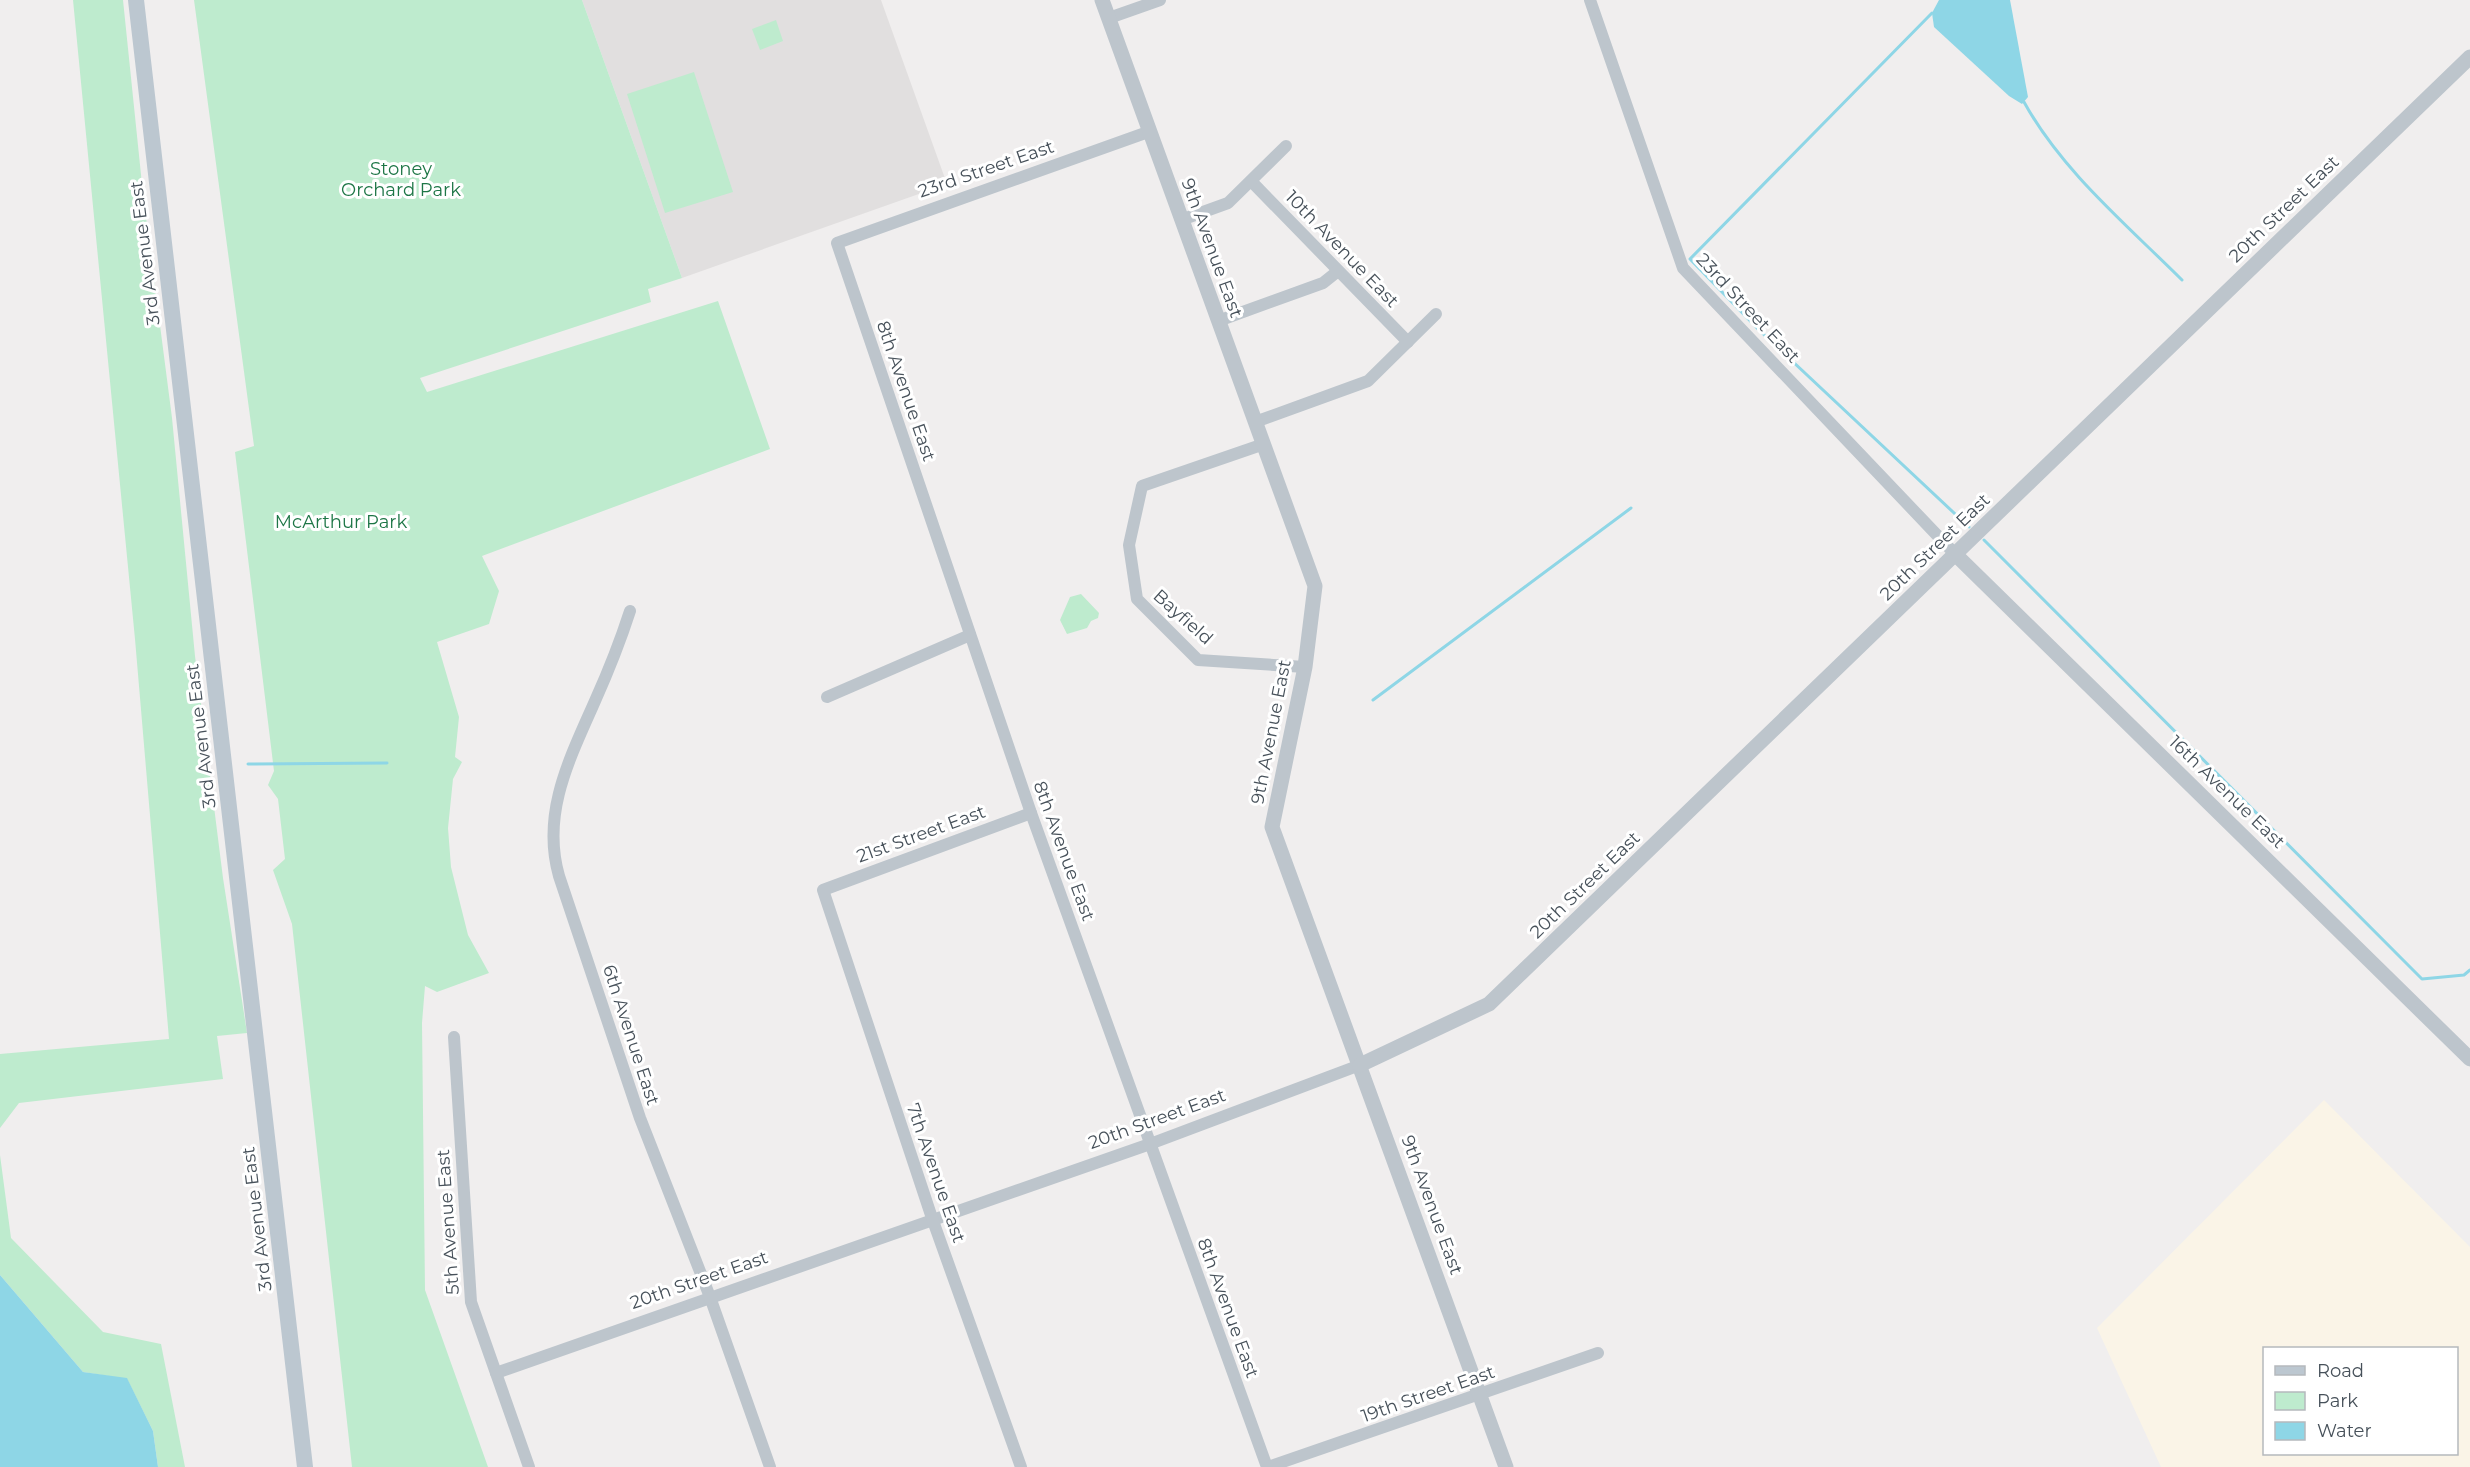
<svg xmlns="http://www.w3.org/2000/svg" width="2470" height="1467" viewBox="0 0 2470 1467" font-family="Montserrat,sans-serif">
	<rect width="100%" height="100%" fill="#f0eeee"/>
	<path fill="#faf4e7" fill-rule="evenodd" d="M 2324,1100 L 2470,1247 L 2470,1467 L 2161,1467 L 2097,1328 ZM 2264,1348 L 2456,1348 L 2456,1454 L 2264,1454 Z"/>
	<path fill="#e1dfdf" d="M 582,0 L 881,0 L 947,184 L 682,278 Z"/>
	<g fill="#beebce">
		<path d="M 73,0 L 123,0 L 143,194 L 172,418 L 195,656 L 223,878 L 247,1033 L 217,1036 L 223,1079 L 19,1103 L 0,1128 L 0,1054 L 169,1039 L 135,639 Z"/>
		<path d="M 194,0 L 582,0 L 682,278 L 648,289 L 651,302 L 420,378 L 427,392 L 718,301 L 770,449 L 482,556 L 499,591 L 489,624 L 437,642 L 459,717 L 455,757 L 462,762 L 453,779 L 448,828 L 451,867 L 468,935 L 489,973 L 437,992 L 425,986 L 422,1023 L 425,1290 L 488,1467 L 352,1467 L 292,924 L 273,870 L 285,859 L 278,799 L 268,785 L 274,771 L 235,452 L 254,446 Z"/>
		<path d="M 776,20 L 783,41 L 760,50 L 752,29 Z"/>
		<path d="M 694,72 L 733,192 L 665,213 L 627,94 Z"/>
		<path d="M 1081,594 L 1099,613 L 1098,618 L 1091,621 L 1087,628 L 1067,634 L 1060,620 L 1070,597 Z"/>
		<path d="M 0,1155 L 11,1238 L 103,1332 L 161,1344 L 185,1467 L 158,1467 L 153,1431 L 127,1379 L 83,1372 L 0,1275 Z"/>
	</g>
	<g fill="#8ed6e6">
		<path d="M 1939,0 L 2010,0 L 2028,97 L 2022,104 L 2009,96 L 1934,27 L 1932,13 Z"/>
		<path d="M 0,1275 L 83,1372 L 127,1378 L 153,1431 L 158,1467 L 0,1467 Z"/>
	</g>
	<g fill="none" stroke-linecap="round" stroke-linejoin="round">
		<g stroke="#8ed6e6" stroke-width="3">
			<path d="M 1932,13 L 1690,259 L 1758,329 L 1969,527"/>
			<path d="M 2024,102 C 2062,171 2126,224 2182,280"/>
			<path d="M 1984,540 L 2422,979 L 2464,975 L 2470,970"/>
			<path d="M 1373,700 L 1631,508"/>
			<path d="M 248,764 L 387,763"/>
		</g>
		<g stroke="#bdc5cc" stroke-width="12">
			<path d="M 1590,0 L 1683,268 L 1955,554"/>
			<path d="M 1109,18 L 1160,0"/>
			<path d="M 1148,132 L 837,243 L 1031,813 L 1267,1467"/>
			<path d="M 1251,181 L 1408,342"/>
			<path d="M 1181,220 L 1228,203 L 1286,146"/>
			<path d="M 1218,321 L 1323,283 L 1338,271"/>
			<path d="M 1255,422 L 1368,381 L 1436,314"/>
			<path d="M 1264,444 L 1142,486 L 1129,545 L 1137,599 L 1198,660 L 1305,667"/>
			<path d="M 630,611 C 620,642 608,672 595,701 C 570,758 541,813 559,876 L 640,1118 L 710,1297 L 770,1467"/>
			<path d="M 827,697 L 970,635"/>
			<path d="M 454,1037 L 471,1302 L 529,1467"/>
			<path d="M 496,1373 L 1150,1144 L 1360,1065"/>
			<path d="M 1021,1467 L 932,1218 L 823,890 L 1031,813"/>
			<path d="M 1268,1467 L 1598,1353"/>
		</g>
		<g stroke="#bdc5cc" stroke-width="15">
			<path d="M 1102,0 L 1315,586 L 1305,667 L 1272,827 L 1506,1467"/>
			<path d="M 1955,554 L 2470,1059"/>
			<path d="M 1360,1065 L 1489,1004 L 2470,57"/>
		</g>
		<path stroke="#bcc7d0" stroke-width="16" d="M 136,0 L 305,1467"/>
	</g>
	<g text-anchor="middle" stroke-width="6" stroke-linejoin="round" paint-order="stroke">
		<g font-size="18" fill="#1d7646" stroke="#fff">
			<text x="401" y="175">Stoney<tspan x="401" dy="21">Orchard Park</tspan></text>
			<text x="341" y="528">McArthur Park</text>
		</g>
		<g font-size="18" fill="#47515a" stroke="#fff">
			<text transform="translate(986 169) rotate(-19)" y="6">23rd Street East</text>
			<text transform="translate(2284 209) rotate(-44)" y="6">20th Street East</text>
			<text transform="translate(1212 248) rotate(70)" y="6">9th Avenue East</text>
			<text transform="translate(1342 249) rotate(46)" y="6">10th Avenue East</text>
			<text transform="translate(145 253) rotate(-97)" y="6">3rd Avenue East</text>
			<text transform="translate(1748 308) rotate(47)" y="6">23rd Street East</text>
			<text transform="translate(906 391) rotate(71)" y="6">8th Avenue East</text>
			<text transform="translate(1935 547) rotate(-44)" y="6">20th Street East</text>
			<text transform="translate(1183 617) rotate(42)" y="6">Bayfield</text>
			<text transform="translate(1271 732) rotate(-79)" y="6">9th Avenue East</text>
			<text transform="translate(201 736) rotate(-97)" y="6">3rd Avenue East</text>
			<text transform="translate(2227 792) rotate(44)" y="6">16th Avenue East</text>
			<text transform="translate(921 834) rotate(-20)" y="6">21st Street East</text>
			<text transform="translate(1064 851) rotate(70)" y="6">8th Avenue East</text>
			<text transform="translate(1585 885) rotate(-44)" y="6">20th Street East</text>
			<text transform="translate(631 1035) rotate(72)" y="6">6th Avenue East</text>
			<text transform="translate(1157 1119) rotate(-20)" y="6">20th Street East</text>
			<text transform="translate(936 1173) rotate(71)" y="6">7th Avenue East</text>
			<text transform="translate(1432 1205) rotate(70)" y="6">9th Avenue East</text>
			<text transform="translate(257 1219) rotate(-97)" y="6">3rd Avenue East</text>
			<text transform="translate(448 1222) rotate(-94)" y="6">5th Avenue East</text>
			<text transform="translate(699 1280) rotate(-19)" y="6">20th Street East</text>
			<text transform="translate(1228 1308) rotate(70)" y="6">8th Avenue East</text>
			<text transform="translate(1428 1394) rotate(-19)" y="6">19th Street East</text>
		</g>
	</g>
	<rect x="2263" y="1347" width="195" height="108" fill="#ffffff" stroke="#b5b9bd" stroke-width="1.5"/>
	<rect x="2275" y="1366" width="30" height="9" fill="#bcc7d0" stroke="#b5b9bd" stroke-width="1.5"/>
	<text x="2317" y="1377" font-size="18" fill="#47515a">Road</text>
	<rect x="2275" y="1392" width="30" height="18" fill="#beebce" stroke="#b5b9bd" stroke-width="1.5"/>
	<text x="2317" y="1407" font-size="18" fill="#47515a">Park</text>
	<rect x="2275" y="1422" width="30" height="18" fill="#8ed6e6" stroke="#b5b9bd" stroke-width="1.5"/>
	<text x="2317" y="1437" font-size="18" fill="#47515a">Water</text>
</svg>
